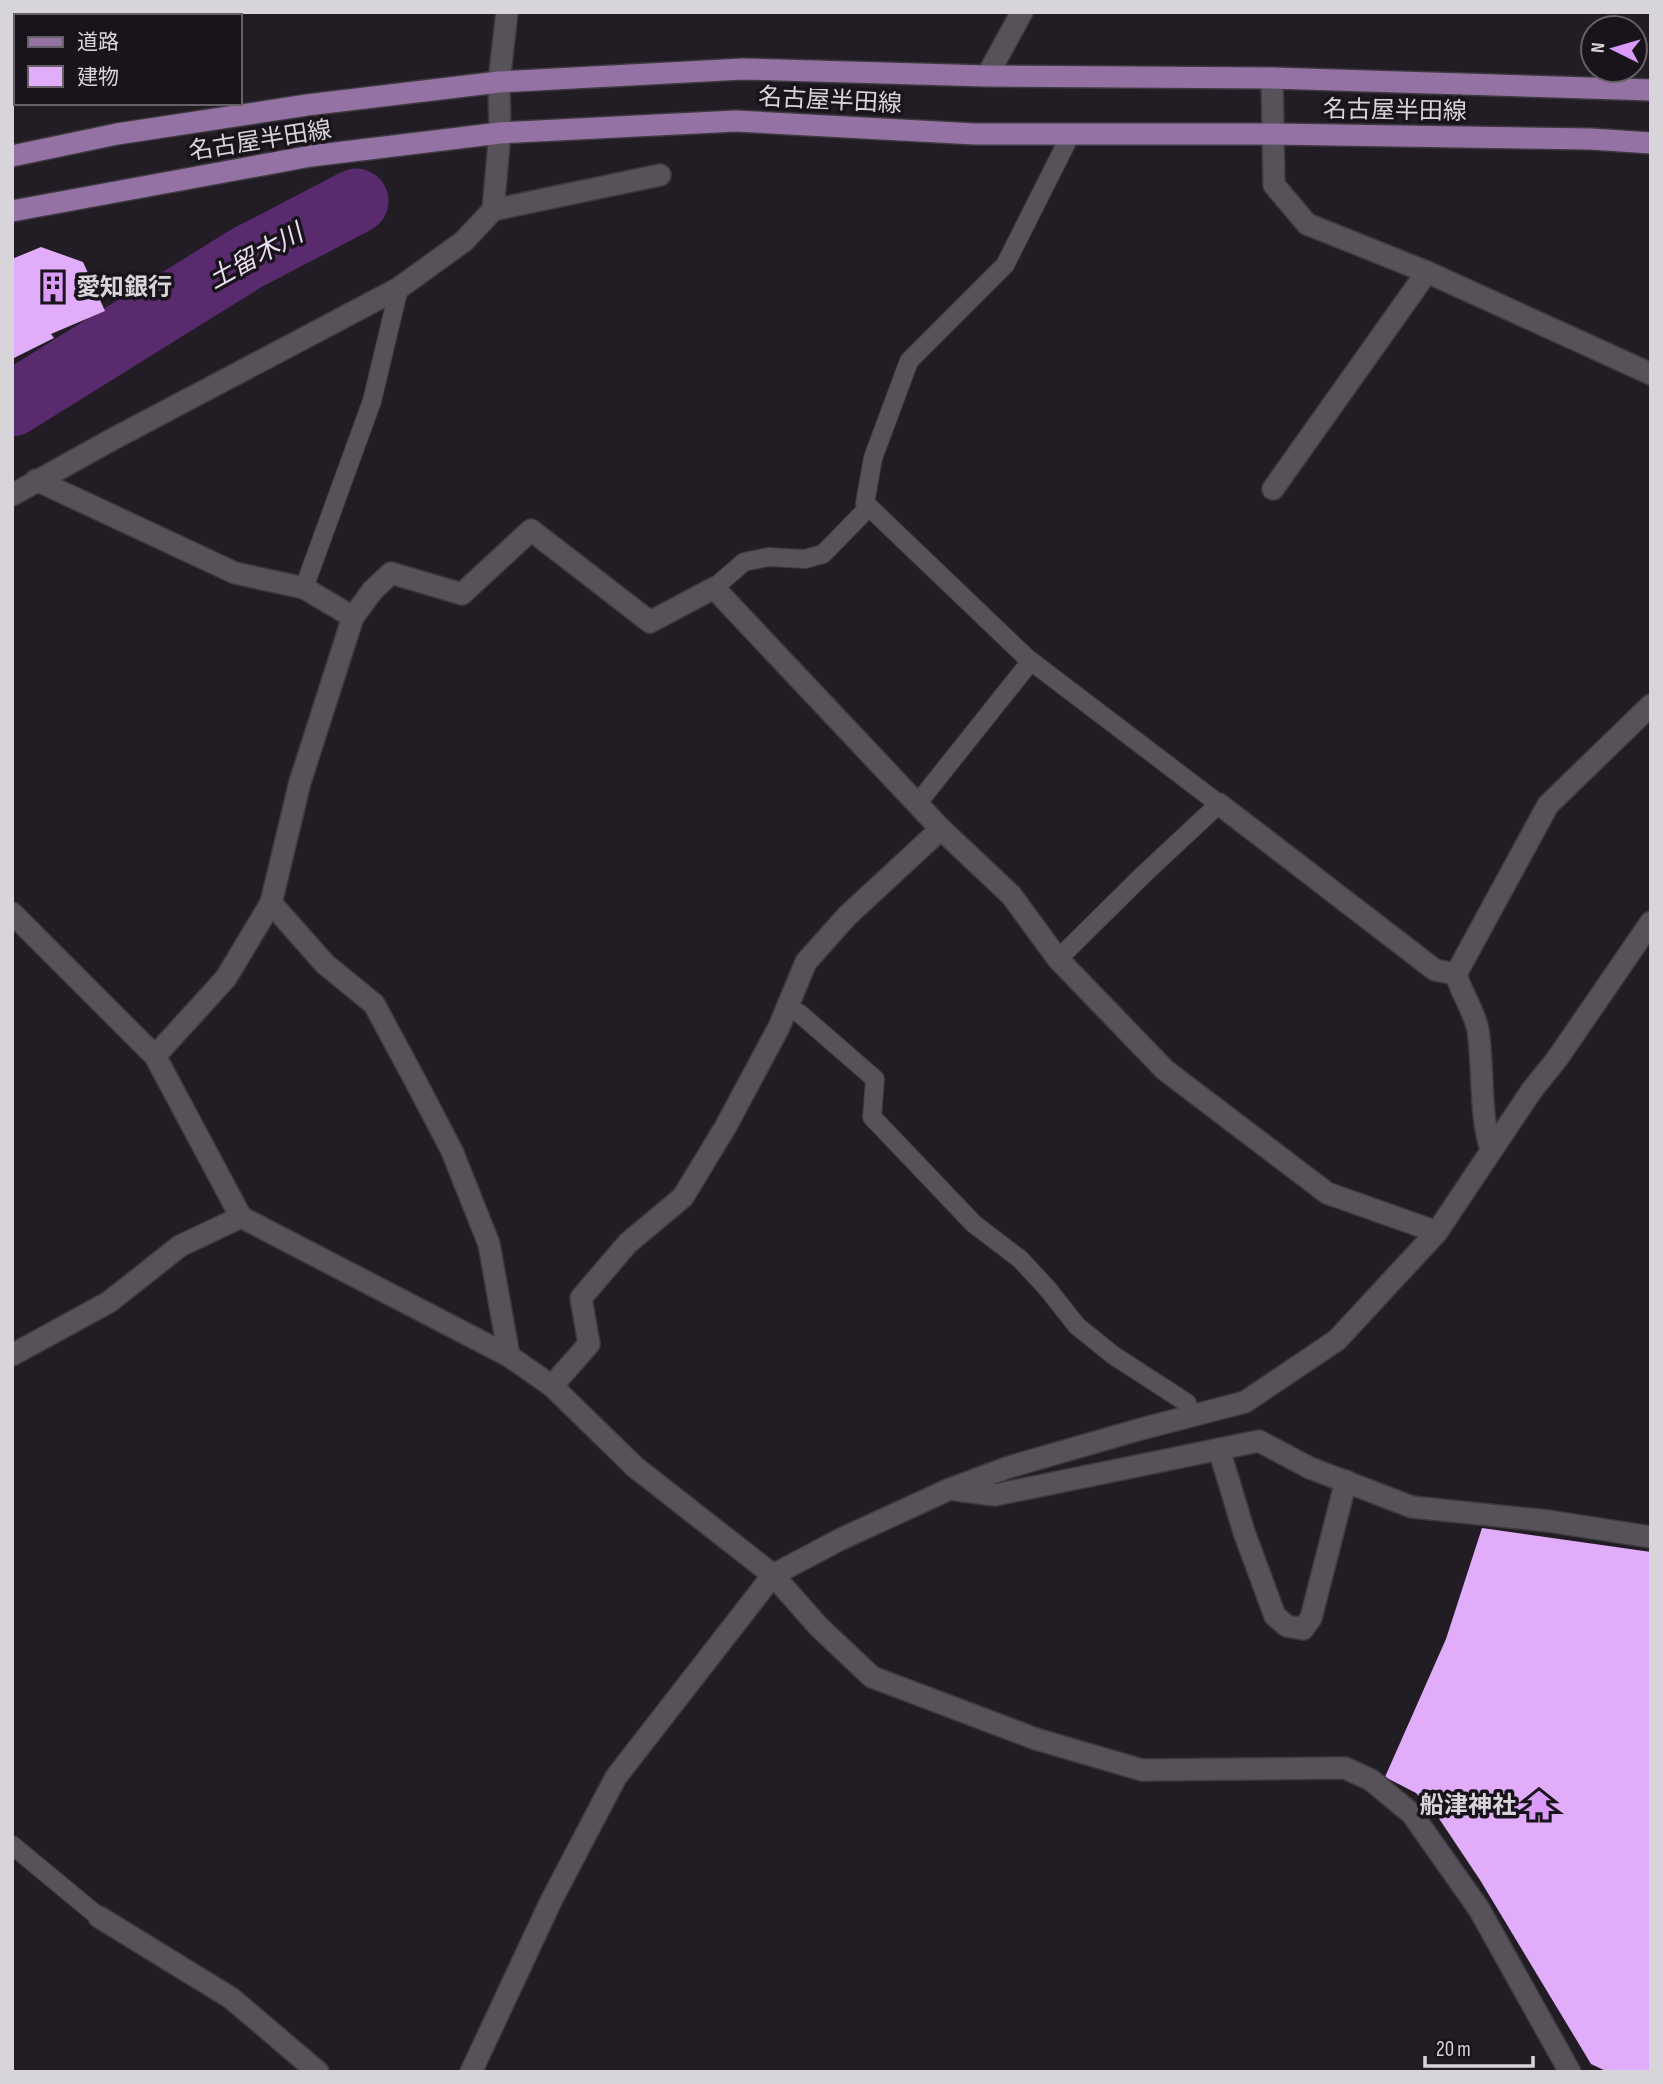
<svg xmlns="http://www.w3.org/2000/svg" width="1663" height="2084" viewBox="0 0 1663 2084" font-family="'Sofia Sans Condensed','Noto Sans JP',sans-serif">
	<rect width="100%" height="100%" fill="#221d25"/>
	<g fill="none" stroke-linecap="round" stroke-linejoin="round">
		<path stroke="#592a6d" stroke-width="65" d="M 12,404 L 245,259 L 356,201"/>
	</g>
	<g fill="#e1acf9">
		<path d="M 41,247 L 83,262 L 105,311 L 51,334 L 54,338 L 12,359 L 12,259 Z"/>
		<path d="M 1482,1528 L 1651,1552 L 1651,2072 L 1608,2072 L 1591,2064 L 1480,1880 L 1438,1817 L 1416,1793 L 1385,1777 L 1446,1639 Z"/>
	</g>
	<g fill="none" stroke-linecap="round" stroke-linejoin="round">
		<g stroke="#3d393f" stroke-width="20">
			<g id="lane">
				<path d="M 304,588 L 372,401 L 399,288"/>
				<path d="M 714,588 L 744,562 L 768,557 L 805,559 L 823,554 L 869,507"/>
				<path d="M 917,804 L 1031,661"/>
				<path d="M 1058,959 L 1144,874 L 1219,804 L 1027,658 L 865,503 L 873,458 L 909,361 L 1005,265 L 1071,134"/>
				<path d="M 787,1008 L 799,1013 L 875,1079 L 872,1117 L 974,1224 L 1020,1259 L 1047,1288 L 1077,1326 L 1113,1355 L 1187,1403 L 1191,1416"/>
				<path d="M 12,1845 L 99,1917"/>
			</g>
		</g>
		<g stroke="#3d393f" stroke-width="24">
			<g id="street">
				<path d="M 987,76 L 1022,12"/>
				<path d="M 493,210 L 660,175"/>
				<path d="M 36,480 L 235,573 L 304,588 L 353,617 L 300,782 L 271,903 L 325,964 L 374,1004 L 417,1084 L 452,1151 L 489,1244 L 509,1356"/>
				<path d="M 1273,489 L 1427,272"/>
				<path d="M 12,495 L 113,439 L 399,288 L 464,241 L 493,210 L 500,133"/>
				<path d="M 353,617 L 373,590 L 391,573 L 462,594 L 531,530 L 650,622 L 714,588 L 941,829"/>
				<path d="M 1219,804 L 1435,970 L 1456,974 L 1548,805 L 1651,705"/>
				<path d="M 12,913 L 155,1056 L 241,1217 L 509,1356 L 552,1386 L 635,1467 L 773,1575 L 819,1627 L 872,1677 L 1036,1739 L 1142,1770 L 1345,1768 L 1371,1780 L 1412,1814 L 1479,1909 L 1570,2072"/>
				<path d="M 1456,974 C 1461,993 1474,1010 1478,1030 C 1484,1070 1479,1111 1491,1150"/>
				<path d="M 155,1056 L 226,978 L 271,903"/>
				<path d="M 12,1355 L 109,1302 L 180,1246 L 241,1217"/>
				<path d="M 552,1386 L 589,1344 L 581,1298 L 628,1243 L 683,1197 L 726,1126 L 779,1027 L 806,962 L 847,916 L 941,829 L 1011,895 L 1058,959 L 1165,1070 L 1327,1193 L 1437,1232"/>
				<path d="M 1219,1449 L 1244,1532 L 1275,1616 L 1287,1626 L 1303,1629 L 1311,1618 L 1346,1481"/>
				<path d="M 956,1490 L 995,1495 L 1259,1441 L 1310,1468 L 1412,1507 L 1548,1521 L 1651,1537"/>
				<path d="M 99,1917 L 231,1998 L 318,2072"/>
				<path d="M 471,2072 L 551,1901 L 616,1777 L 773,1575 L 841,1539 L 950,1489 L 1009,1467 L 1141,1429 L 1245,1402 L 1337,1340 L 1437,1232 L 1532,1090 L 1557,1059 L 1651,922"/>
			</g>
		</g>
		<g stroke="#3d393f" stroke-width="24">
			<g id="secondary">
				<path d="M 1272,78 L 1274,185 L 1307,224 L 1427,272 L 1651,374"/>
				<path d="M 500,133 L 499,82 L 507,12"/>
			</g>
		</g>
		<g stroke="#3d393f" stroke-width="24">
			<g id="primary">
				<path d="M 12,156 L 117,134 L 307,105 L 499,82 L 743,69 L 987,76 L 1272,78 L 1651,90"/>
				<path d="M 12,211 L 311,156 L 500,133 L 736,121 L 975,134 L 1273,134 L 1591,139 L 1651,143"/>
			</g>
		</g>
		<use href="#lane" stroke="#575159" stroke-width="18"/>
		<use href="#street" stroke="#575159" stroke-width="21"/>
		<use href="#secondary" stroke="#575159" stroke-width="21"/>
		<use href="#primary" stroke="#9472a3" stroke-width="21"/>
	</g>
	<defs>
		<g id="building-bare" transform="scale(2.415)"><path d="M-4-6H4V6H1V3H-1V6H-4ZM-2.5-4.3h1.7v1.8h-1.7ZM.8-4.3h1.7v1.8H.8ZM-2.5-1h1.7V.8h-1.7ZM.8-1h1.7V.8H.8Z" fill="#da9af7" stroke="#19141b" stroke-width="2.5" paint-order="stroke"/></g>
		<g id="temple-bare" transform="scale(2.415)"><path d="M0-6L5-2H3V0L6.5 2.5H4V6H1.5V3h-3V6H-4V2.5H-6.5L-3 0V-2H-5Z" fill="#da9af7" stroke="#19141b" stroke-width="2.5" paint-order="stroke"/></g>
	</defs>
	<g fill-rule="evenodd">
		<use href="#building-bare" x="53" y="287"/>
		<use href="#temple-bare" x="1539" y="1805"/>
	</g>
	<g text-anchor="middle" stroke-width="7" stroke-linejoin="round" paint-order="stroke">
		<g font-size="24" fill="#d8d5da" stroke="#19141b">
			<text transform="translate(830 100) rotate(3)" y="8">名古屋半田線</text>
			<text transform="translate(1395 110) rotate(1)" y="8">名古屋半田線</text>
			<text transform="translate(260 140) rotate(-9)" y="8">名古屋半田線</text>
		</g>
		<g font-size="24" font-weight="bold" fill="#d8d5da" stroke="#19141b" text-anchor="start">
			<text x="76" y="295">愛知銀行</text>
			<text x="1516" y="1813" text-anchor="end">船津神社</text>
		</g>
		<g font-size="26" font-style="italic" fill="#ebdef1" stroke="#19141b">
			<text transform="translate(255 256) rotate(-29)" y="9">土留木川</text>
		</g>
	</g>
	<rect width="1663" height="2084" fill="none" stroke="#d8d5da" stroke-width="28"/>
	<rect x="14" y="14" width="228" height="91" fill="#19141b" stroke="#656167" stroke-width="2"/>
	<rect x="28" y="37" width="35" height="10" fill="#9472a3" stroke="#656167" stroke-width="2"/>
	<text x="77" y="49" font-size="21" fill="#d8d5da">道路</text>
	<rect x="28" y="66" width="35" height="21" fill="#e1acf9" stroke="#656167" stroke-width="2"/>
	<text x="77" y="84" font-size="21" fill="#d8d5da">建物</text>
	<g transform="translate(1614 49) rotate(275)"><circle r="33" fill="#19141b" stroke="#656167" stroke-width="2"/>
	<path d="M0-5L12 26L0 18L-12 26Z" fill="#da9af7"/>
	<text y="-10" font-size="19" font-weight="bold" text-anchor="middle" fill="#d8d5da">N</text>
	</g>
	<path d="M1425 2056v10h108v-10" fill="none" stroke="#d8d5da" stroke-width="3.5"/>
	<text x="1436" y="2056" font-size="21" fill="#d8d5da" stroke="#19141b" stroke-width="5" paint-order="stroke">20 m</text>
</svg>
